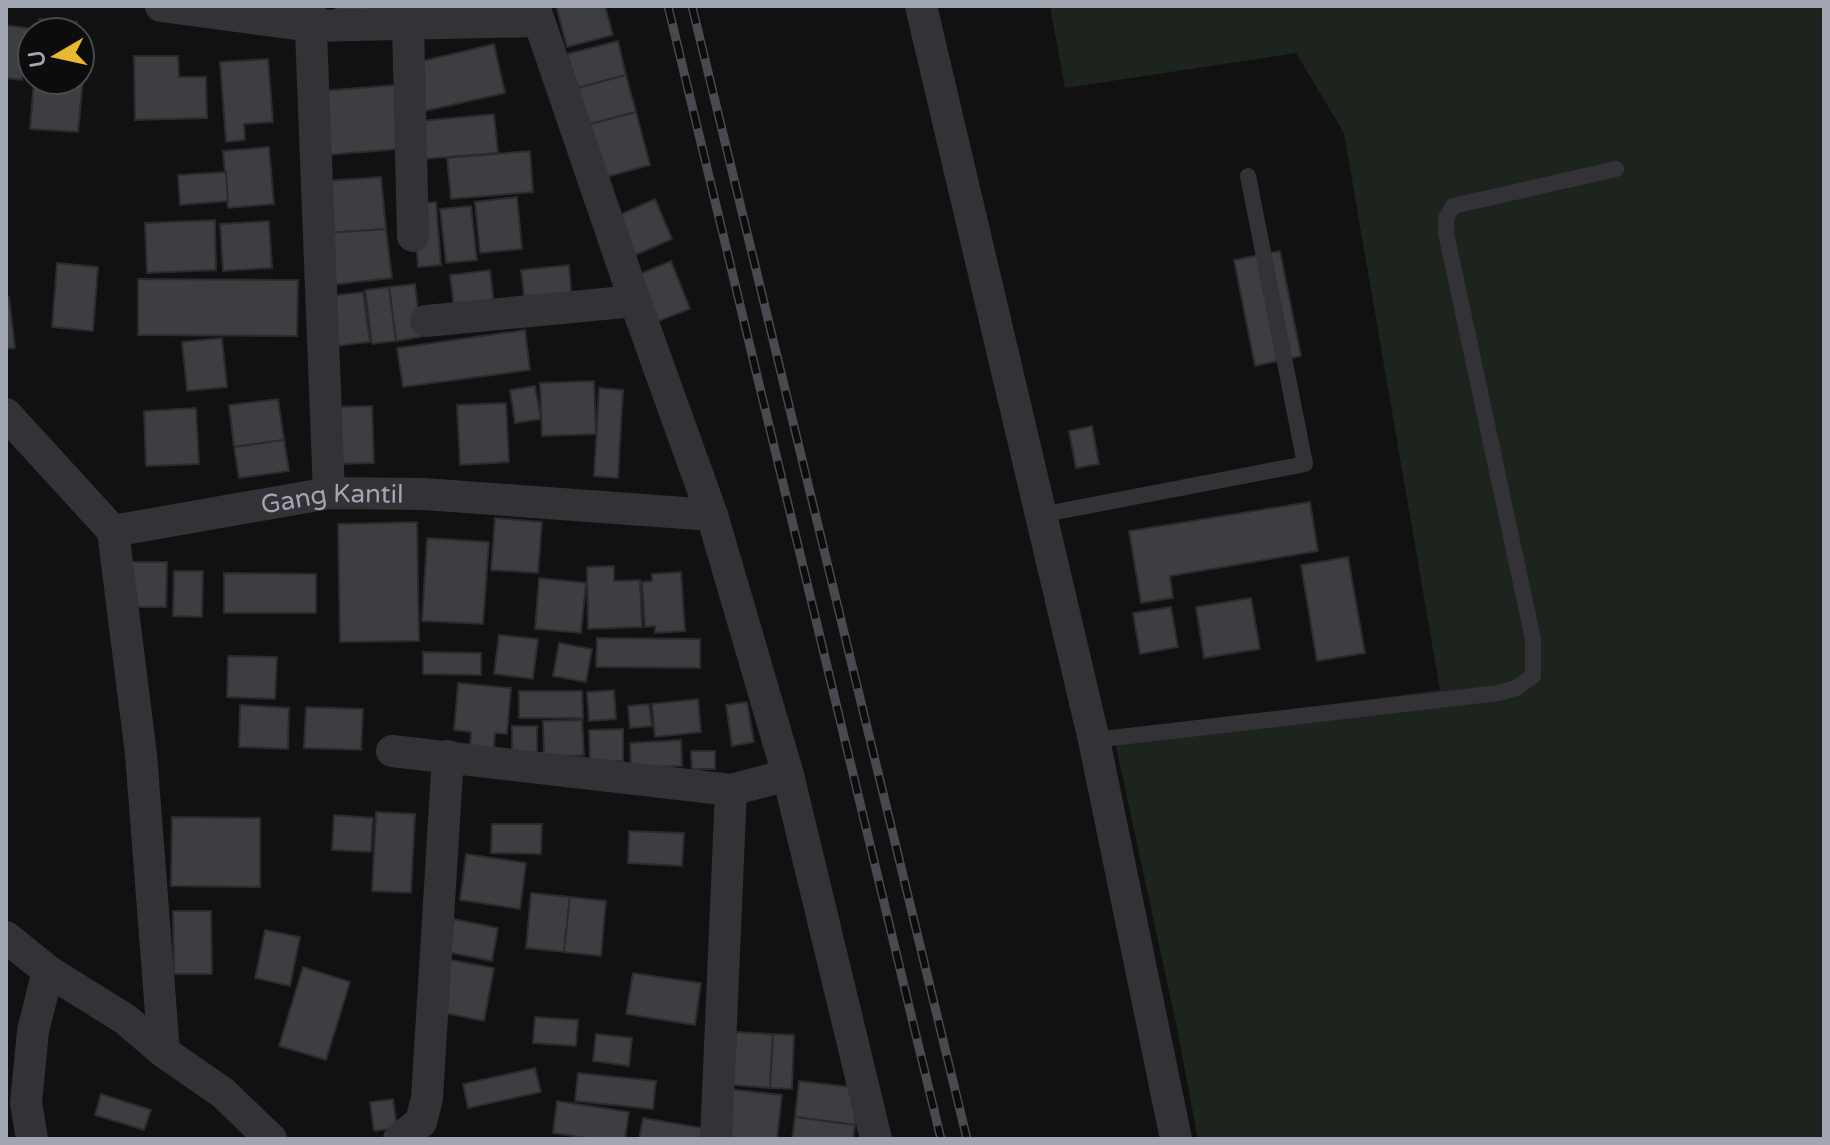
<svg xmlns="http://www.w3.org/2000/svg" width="1830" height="1145" viewBox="0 0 1830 1145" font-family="'Varela Round',sans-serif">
	<rect width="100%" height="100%" fill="#111112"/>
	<path fill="#1d241e" d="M 1050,6 L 1824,6 L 1824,1139 L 1198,1139 L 1177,1028 L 1113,733 L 1440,690 L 1344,133 L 1296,53 L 1065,88 Z"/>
	<g fill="#3d3e42" stroke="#2b2b2e" stroke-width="2">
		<path d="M 335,6 L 467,6 L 467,7 L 335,11 Z"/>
		<path d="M 556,6 L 605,6 L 613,35 L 567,47 Z"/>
		<path d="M 39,19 L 77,22 L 76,32 L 38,32 Z"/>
		<path d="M 6,25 L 28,28 L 22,80 L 6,78 Z"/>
		<path d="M 618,41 L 626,75 L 578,88 L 567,54 Z"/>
		<path d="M 494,44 L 505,93 L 425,111 L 414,63 Z"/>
		<path d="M 134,56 L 178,56 L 179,77 L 206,77 L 207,118 L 135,120 Z"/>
		<path d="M 80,59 L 85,59 L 78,132 L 30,129 L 34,80 L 80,80 Z"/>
		<path d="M 268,59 L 273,122 L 244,124 L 245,140 L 226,142 L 220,62 Z"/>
		<path d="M 626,75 L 636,112 L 587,125 L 578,88 Z"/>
		<path d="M 395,85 L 400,149 L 326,155 L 321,91 Z"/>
		<path d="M 636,112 L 650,165 L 602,178 L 587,125 Z"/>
		<path d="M 494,114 L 498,153 L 423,159 L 420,121 Z"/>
		<path d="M 269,147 L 274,204 L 228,208 L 223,151 Z"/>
		<path d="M 530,151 L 533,192 L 451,199 L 447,158 Z"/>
		<path d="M 226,172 L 228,201 L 180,205 L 178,175 Z"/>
		<path d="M 381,177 L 386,229 L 327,233 L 323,181 Z"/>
		<path d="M 517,197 L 522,249 L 480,253 L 475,202 Z"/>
		<path d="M 655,199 L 672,239 L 629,258 L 612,218 Z"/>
		<path d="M 436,202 L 441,265 L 418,267 L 413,204 Z"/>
		<path d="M 471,206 L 477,260 L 446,263 L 440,209 Z"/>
		<path d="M 215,220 L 216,270 L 147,273 L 145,223 Z"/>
		<path d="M 269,221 L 272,268 L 223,271 L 220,224 Z"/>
		<path d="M 386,229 L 392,278 L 330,285 L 327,233 Z"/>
		<path d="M 1280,251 L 1301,356 L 1255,366 L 1234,260 Z"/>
		<path d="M 671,261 L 690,309 L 656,322 L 637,275 Z"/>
		<path d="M 57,263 L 98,267 L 93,331 L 52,327 Z"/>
		<path d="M 569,265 L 572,301 L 525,306 L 521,270 Z"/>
		<path d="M 490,270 L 495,311 L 455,316 L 450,275 Z"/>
		<path d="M 138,279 L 298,280 L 297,336 L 138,335 Z"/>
		<path d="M 415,284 L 421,337 L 396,341 L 389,287 Z"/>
		<path d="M 389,287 L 396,341 L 372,344 L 365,290 Z"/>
		<path d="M 363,292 L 370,342 L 336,346 L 330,296 Z"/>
		<path d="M 6,297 L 9,297 L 15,348 L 6,349 Z"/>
		<path d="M 525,330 L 530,370 L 403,387 L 397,348 Z"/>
		<path d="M 222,338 L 227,387 L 187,391 L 182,342 Z"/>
		<path d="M 594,381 L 596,434 L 542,436 L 540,383 Z"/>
		<path d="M 535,386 L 541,419 L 515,423 L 510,390 Z"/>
		<path d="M 599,388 L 623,390 L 618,478 L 594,476 Z"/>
		<path d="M 278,399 L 284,440 L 234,447 L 229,405 Z"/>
		<path d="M 506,403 L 509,462 L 460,465 L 457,405 Z"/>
		<path d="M 372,406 L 374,463 L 336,464 L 334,407 Z"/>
		<path d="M 196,408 L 199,464 L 146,466 L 144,411 Z"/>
		<path d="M 1092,426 L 1099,464 L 1076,468 L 1069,431 Z"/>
		<path d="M 284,440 L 289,471 L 239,478 L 234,447 Z"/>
		<path d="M 1310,502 L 1318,551 L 1170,576 L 1173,598 L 1141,603 L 1129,531 Z"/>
		<path d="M 495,518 L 542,522 L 538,573 L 491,570 Z"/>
		<path d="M 417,522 L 419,641 L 340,642 L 338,524 Z"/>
		<path d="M 427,538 L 489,542 L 483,624 L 422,621 Z"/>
		<path d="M 1348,557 L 1365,653 L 1317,661 L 1301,565 Z"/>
		<path d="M 129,562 L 167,562 L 166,607 L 128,607 Z"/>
		<path d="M 614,566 L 614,581 L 640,580 L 642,627 L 588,629 L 587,567 Z"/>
		<path d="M 174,571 L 203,571 L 202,617 L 173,616 Z"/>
		<path d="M 681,572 L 685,631 L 655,633 L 655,626 L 645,627 L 642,582 L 652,581 L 652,574 Z"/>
		<path d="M 224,573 L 316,574 L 316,613 L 224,613 Z"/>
		<path d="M 539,578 L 586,583 L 581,633 L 535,629 Z"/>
		<path d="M 1251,598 L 1260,649 L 1204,658 L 1196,607 Z"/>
		<path d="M 1171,607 L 1178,647 L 1140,654 L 1133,613 Z"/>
		<path d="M 499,635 L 538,639 L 533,679 L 494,674 Z"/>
		<path d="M 597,638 L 700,639 L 700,668 L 596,667 Z"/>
		<path d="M 559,643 L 592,649 L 586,682 L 553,676 Z"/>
		<path d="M 423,652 L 481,653 L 481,675 L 423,674 Z"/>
		<path d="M 228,656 L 277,657 L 275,699 L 227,697 Z"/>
		<path d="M 458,683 L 511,688 L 507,734 L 495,733 L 494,749 L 470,747 L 471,732 L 454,730 Z"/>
		<path d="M 614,690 L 616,719 L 589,721 L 587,692 Z"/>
		<path d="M 519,691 L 582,691 L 583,718 L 519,718 Z"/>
		<path d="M 698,699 L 701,732 L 655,737 L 652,704 Z"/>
		<path d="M 747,702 L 754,742 L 732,746 L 726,705 Z"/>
		<path d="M 649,704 L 652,726 L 630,728 L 628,706 Z"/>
		<path d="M 240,705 L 289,708 L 288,749 L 239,747 Z"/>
		<path d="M 306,707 L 363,709 L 361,750 L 304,748 Z"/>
		<path d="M 582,720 L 584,755 L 544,758 L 543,721 Z"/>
		<rect x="512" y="726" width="25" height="29"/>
		<path d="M 623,729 L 623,761 L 590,762 L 589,730 Z"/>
		<path d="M 681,740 L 682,766 L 631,768 L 630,743 Z"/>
		<path d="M 691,751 L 715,751 L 715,769 L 692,769 Z"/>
		<path d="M 376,812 L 415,814 L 411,893 L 372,891 Z"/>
		<path d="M 334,815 L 373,818 L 371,852 L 332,850 Z"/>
		<path d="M 172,817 L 260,818 L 260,887 L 171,886 Z"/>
		<path d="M 492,824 L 542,824 L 541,854 L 491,853 Z"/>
		<path d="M 629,831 L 684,833 L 682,866 L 628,863 Z"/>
		<path d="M 466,854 L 526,863 L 520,909 L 460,900 Z"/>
		<path d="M 531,893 L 570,897 L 564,952 L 526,948 Z"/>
		<path d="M 570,897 L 606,901 L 601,956 L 564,952 Z"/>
		<path d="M 173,911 L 211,911 L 212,974 L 174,974 Z"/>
		<path d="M 454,919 L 498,928 L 492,961 L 447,952 Z"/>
		<path d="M 265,930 L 300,937 L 290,986 L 255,978 Z"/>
		<path d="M 451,960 L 494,968 L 484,1021 L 440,1012 Z"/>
		<path d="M 303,967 L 350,982 L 326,1060 L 279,1046 Z"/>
		<path d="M 633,973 L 701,983 L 695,1025 L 626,1014 Z"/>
		<path d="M 535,1017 L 578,1020 L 576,1046 L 533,1043 Z"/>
		<path d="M 736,1032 L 773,1034 L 770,1088 L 733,1085 Z"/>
		<path d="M 596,1034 L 632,1038 L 629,1066 L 593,1061 Z"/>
		<path d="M 773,1034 L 794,1035 L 792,1089 L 770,1088 Z"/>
		<path d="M 535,1068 L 541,1092 L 468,1108 L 463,1084 Z"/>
		<path d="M 578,1073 L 656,1081 L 653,1109 L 575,1101 Z"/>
		<path d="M 799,1081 L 859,1088 L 855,1125 L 795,1117 Z"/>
		<path d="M 729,1089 L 782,1095 L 777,1139 L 724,1139 Z"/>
		<path d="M 101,1094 L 151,1110 L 144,1130 L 95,1115 Z"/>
		<path d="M 393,1099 L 397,1128 L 374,1131 L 370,1102 Z"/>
		<path d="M 557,1101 L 629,1112 L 625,1139 L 593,1139 L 553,1133 Z"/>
		<path d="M 795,1117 L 855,1125 L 853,1139 L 792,1139 Z"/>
		<path d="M 643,1118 L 715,1130 L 713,1139 L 639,1139 Z"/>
	</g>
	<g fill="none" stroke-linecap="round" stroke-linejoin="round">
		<g stroke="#323237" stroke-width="16">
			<path d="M 1040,515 L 1305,464 L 1248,176"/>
			<path d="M 1094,740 L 1499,693 L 1516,688 L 1533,676 L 1533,639 L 1446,233 L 1446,218 L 1453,206 L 1616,169"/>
		</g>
		<g stroke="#323237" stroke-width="32">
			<path d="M 161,6 L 311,26 L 537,21"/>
			<path d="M 310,6 L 329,493"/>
			<path d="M 534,6 L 635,301 L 712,515 L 788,775 L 876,1139"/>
			<path d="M 921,6 L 1094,740 L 1176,1139"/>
			<path d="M 408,25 L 413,236"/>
			<path d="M 426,321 L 635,301"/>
			<path d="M 6,414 L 113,531"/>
			<path id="s1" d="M 113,531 L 329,493 L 424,494 L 712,515"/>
			<path d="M 113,531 L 141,754 L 164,1052"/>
			<path d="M 392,751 L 731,790 L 788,775"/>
			<path d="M 6,937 L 48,971 L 125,1019 L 164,1052 L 223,1093 L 271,1139"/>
			<path d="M 32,1139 L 26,1103 L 33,1031 L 48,971"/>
			<path d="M 399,1139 L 421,1122 L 427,1098 L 448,756"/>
			<path d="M 716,1139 L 731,790"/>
		</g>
		<g stroke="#494a50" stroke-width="9">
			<g id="rail">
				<path d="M 668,6 L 941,1139"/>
				<path d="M 692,6 L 967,1139"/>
			</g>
		</g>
		<use href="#rail" stroke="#0c0c0d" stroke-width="6" stroke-dasharray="18" stroke-linecap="butt"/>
	</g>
	<g text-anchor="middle" stroke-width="8" stroke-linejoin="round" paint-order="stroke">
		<g font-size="26" fill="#a2a6b2" stroke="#0c0c0d">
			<text dy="9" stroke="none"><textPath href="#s1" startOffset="222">Gang Kantil</textPath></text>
		</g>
	</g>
	<rect width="1830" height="1145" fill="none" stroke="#a2a6b2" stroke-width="16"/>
	<g transform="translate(56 56) rotate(261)"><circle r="38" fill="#0c0c0d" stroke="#484a4f" stroke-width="2"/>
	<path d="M0-6L14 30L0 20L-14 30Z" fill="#eab731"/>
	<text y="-12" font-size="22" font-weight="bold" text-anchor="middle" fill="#a2a6b2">U</text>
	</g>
</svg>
